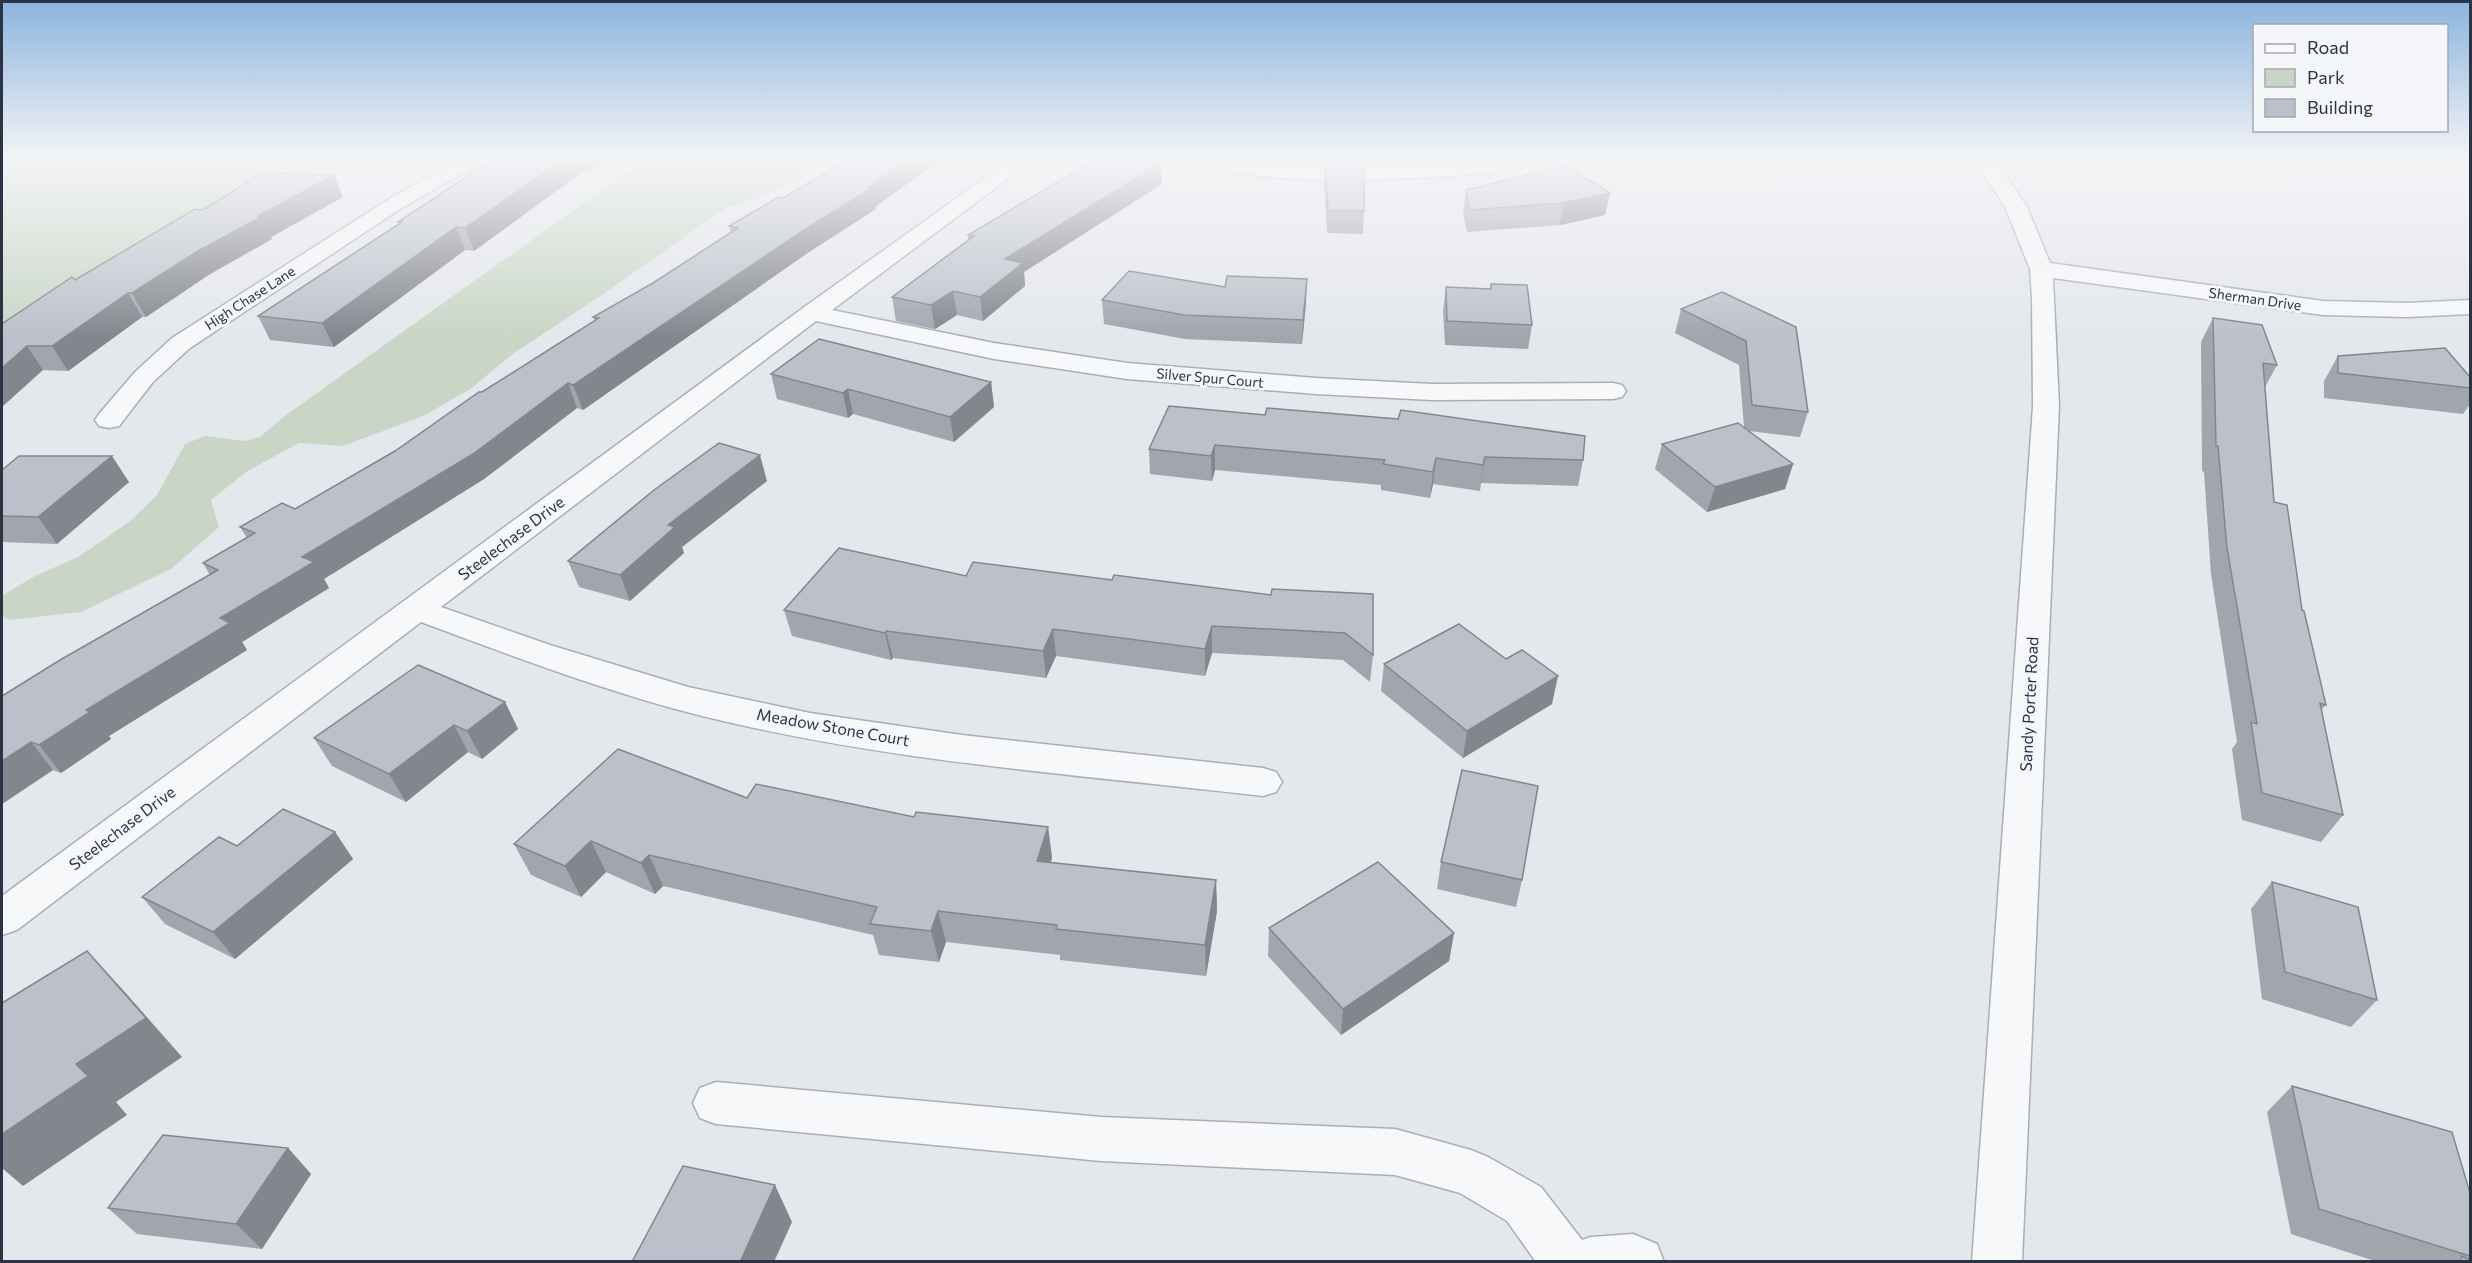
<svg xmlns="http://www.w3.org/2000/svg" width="2472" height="1263" viewBox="0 0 2472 1263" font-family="Commissioner,sans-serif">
	<rect width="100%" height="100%" fill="#e4e7ec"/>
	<g fill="#c9d6c5">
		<path d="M 2,160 L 300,160 L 2,327 Z"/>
		<path d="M 644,160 L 830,160 L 772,193 L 724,209 L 599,297 L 514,353 L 469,390 L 423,416 L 343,446 L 299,443 L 246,472 L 211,500 L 219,527 L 171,569 L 81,612 L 9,620 L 2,616 L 3,595 L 35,576 L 78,557 L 129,522 L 157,495 L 185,444 L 205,436 L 245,441 L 260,437 L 282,418 Z"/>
	</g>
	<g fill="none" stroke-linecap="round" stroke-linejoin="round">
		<g stroke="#a9aeb7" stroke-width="3">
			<g id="minor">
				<path d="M 457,160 L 482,160 L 479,164 L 400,209 L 190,348 L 153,382 L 119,426 L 109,428 L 99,426 L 95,420 L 99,414 L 135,372 L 172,338 L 386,201 Z"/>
				<path d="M 1010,160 L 1033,160 L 832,310 L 994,343 L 1127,363 L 1316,378 L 1432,384 L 1613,383 L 1622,385 L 1626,391 L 1622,397 L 1613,399 L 1432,400 L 1316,394 L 1127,379 L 994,359 L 816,321 L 441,607 L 550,645 L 688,687 L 810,713 L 962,735 L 1263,768 L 1276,772 L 1282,782 L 1276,792 L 1263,796 C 1072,774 869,760 683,711 C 594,687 507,654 421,622 L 17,930 L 2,935 L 2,896 L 803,308 Z"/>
				<path d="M 1187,160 C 1246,160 1303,167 1361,168 C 1421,168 1480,160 1540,160 L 1537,164 C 1503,173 1467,175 1432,177 C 1353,182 1268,183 1190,164 Z"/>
				<path d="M 1975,160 L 1995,160 L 2027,207 L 2050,263 L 2323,301 L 2407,303 L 2470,300 L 2470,314 L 2407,317 L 2323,315 L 2053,278 L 2059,406 L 2022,1262 L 1972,1262 L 2033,406 L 2032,298 L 2030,269 L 2005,207 Z"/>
				<path d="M 716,1082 L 1101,1117 L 1395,1129 L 1471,1150 L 1488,1157 L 1541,1187 L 1582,1240 L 1591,1237 L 1633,1234 L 1657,1244 L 1664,1262 L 1536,1262 L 1507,1221 L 1460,1193 L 1395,1175 L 1101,1161 L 716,1124 L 700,1118 L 693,1103 L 700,1088 Z"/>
			</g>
		</g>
		<use href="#minor" fill="#f7f8fa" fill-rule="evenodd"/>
	</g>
	<g fill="#a1a5ae">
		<path d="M 492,160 L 607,160 L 586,173 L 582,172 L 474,251 L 465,250 L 334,347 L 270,340 L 258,316 L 399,225 L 398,222 Z"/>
		<path d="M 1323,160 L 1362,160 L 1364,211 L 1363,234 L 1327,233 L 1324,182 L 1325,164 L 1324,164 Z"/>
		<path d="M 1162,184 L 1024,272 L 1025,286 L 983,321 L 957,315 L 935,329 L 896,321 L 892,297 L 968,240 L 968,235 Z"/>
		<path d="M 1466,190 L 1610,193 L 1605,215 L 1560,225 L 1467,232 L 1463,212 Z"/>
		<path d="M 343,197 L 271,237 L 272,239 L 210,274 L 146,317 L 142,317 L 68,371 L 43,370 L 2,324 L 75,280 L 203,210 Z"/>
		<path d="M 783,198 L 876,206 L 876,209 L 809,252 L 583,410 L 577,408 L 484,479 L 324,579 L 329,588 L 242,642 L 247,650 L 109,736 L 111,739 L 61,773 L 53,770 L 2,804 L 2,696 L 210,575 L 203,563 L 247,538 L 240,527 L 295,509 L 395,451 L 482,392 L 595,321 L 593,317 L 653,283 L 731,233 L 729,226 Z"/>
		<path d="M 1491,284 L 1532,325 L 1528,349 L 1445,345 L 1443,310 L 1446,287 L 1490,289 Z"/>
		<path d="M 1722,292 L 1808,412 L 1800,437 L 1749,431 L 1793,464 L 1785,489 L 1707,512 L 1655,469 L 1662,444 L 1744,427 L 1739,365 L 1675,333 L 1681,309 Z"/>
		<path d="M 1102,300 L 1306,303 L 1302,344 L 1185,339 L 1104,324 Z"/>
		<path d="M 2213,318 L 2277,365 L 2265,387 L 2274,502 L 2302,610 L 2326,705 L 2321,710 L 2343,815 L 2321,842 L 2242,820 L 2232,749 L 2237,742 L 2211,574 L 2204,472 L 2202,471 L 2201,342 Z"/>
		<path d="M 2338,356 L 2470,377 L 2470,404 L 2463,414 L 2324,398 L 2324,381 Z"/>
		<path d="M 771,374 L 991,382 L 994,407 L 954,442 L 853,414 L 848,418 L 777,399 Z"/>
		<path d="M 1169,406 L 1583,460 L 1578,486 L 1481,483 L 1480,491 L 1433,484 L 1430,498 L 1381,490 L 1381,485 L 1215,470 L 1212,481 L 1150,474 L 1149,449 Z"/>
		<path d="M 2,470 L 129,482 L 57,544 L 2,542 Z"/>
		<path d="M 767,481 L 682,547 L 684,553 L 630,601 L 579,587 L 568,561 Z"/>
		<path d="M 966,576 L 1112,580 L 1271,595 L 1373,594 L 1373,655 L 1370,682 L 1343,660 L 1212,653 L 1205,676 L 1056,656 L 1046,678 L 893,658 L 891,660 L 792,636 L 784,610 Z"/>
		<path d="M 1384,664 L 1552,704 L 1463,758 L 1381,691 Z"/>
		<path d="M 505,702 L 518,729 L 482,759 L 468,752 L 406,802 L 332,766 L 314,738 Z"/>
		<path d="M 747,798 L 914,817 L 1048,827 L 1052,858 L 1050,863 L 1216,880 L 1217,911 L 1206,976 L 1060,960 L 1060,955 L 946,942 L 939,962 L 879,955 L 873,935 L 663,886 L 655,894 L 606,872 L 581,897 L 531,875 L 514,844 Z"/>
		<path d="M 335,832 L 353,859 L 235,959 L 165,924 L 142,897 Z"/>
		<path d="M 1441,862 L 1522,880 L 1516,907 L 1437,889 Z"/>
		<path d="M 2272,882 L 2377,1000 L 2351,1027 L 2262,999 L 2251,909 Z"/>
		<path d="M 1269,928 L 1454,933 L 1449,961 L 1341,1035 L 1268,956 Z"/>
		<path d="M 2292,1086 L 2470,1193 L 2470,1262 L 2378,1262 L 2291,1234 L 2267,1112 Z"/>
		<path d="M 288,1148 L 311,1174 L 262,1249 L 137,1234 L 108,1208 Z"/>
	</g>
	<g fill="#83868d">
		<path d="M 562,160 L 578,160 L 582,172 L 474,251 L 465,228 Z"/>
		<path d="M 582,160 L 607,160 L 586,173 Z"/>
		<path d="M 907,160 L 941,160 L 876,206 L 876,209 L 809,252 L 583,410 L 573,385 Z"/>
		<path d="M 1793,160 L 1799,160 L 1792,164 Z"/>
		<path d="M 1161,163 L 1162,184 L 1024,272 L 1025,286 L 983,321 L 980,297 L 1005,259 Z"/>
		<path d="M 334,175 L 343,197 L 271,237 L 272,239 L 210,274 L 146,317 L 132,293 L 198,251 L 258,216 Z"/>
		<path d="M 1610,193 L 1605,215 L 1560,225 L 1563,203 Z"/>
		<path d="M 456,227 L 465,250 L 334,347 L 322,323 Z"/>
		<path d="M 1307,279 L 1306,303 L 1302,344 L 1303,320 Z"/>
		<path d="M 953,291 L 957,315 L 935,329 L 931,305 Z"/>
		<path d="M 128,293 L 142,317 L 68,371 L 52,346 Z"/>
		<path d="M 27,346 L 43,370 L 2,407 L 2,368 Z"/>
		<path d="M 991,382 L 994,407 L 954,442 L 950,417 Z"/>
		<path d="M 568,383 L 577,408 L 484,479 L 324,579 L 329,588 L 242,642 L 247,650 L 109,736 L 111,739 L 61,773 L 39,745 L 86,710 L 220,618 L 302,557 Z"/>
		<path d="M 848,389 L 853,414 L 848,418 L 843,393 Z"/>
		<path d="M 1215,445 L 1215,470 L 1212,481 L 1211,456 Z"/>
		<path d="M 760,455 L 767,481 L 682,547 L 684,553 L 630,601 L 620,575 L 668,525 Z"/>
		<path d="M 112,456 L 129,482 L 57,544 L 38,517 Z"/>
		<path d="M 1485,457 L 1481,483 L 1480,491 L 1483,465 Z"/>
		<path d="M 1436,458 L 1433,484 L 1430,498 L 1433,472 Z"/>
		<path d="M 1793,464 L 1785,489 L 1707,512 L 1715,487 Z"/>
		<path d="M 1212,626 L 1212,653 L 1205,676 L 1205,649 Z"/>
		<path d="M 1053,629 L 1056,656 L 1046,678 L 1043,651 Z"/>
		<path d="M 886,631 L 893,658 L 891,660 L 885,633 Z"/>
		<path d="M 1558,676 L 1552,704 L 1463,758 L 1467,731 Z"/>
		<path d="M 505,702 L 518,729 L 482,759 L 467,731 Z"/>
		<path d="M 454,725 L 468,752 L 406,802 L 389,774 Z"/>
		<path d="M 31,742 L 53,770 L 2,804 L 2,761 Z"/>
		<path d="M 1048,827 L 1052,858 L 1041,892 L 1037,861 Z"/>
		<path d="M 335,832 L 353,859 L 235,959 L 213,932 Z"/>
		<path d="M 591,841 L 606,872 L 581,897 L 565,866 Z"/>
		<path d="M 649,855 L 663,886 L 655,894 L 641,863 Z"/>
		<path d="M 1216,880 L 1217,911 L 1206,976 L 1205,945 Z"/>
		<path d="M 938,911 L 946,942 L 939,962 L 931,931 Z"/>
		<path d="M 1454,933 L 1449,961 L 1341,1035 L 1343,1009 Z"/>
		<path d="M 87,951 L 123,990 L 182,1057 L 116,1102 L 127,1115 L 23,1186 L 2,1168 L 2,1134 Z"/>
		<path d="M 288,1148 L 311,1174 L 262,1249 L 236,1224 Z"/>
		<path d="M 775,1185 L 792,1222 L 774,1262 L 740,1262 Z"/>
	</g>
	<g fill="#bbc0ca" stroke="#83868d" stroke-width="1.5">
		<path d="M 492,160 L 562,160 L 465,228 L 456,227 L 322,323 L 258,316 L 402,222 L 398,222 Z"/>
		<path d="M 847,160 L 907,160 L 869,187 L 872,188 L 804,230 L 573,385 L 568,383 L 473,454 L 302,557 L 314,562 L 220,618 L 230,623 L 86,710 L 90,712 L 39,745 L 31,742 L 2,761 L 2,696 L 60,660 L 218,570 L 203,563 L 255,533 L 240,527 L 282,503 L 295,509 L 395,451 L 479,392 L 482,392 L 599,318 L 593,317 L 653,283 L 738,228 L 729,226 L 779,197 L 783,198 Z"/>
		<path d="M 1095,160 L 1147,160 L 1161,163 L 1005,259 L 1023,263 L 980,297 L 953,291 L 931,305 L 892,297 L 974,236 L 968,235 Z"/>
		<path d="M 1325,161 L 1364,161 L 1364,211 L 1328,211 Z"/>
		<path d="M 1566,166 L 1610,193 L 1563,203 L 1469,210 L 1466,190 Z"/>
		<path d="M 262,173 L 334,175 L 258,216 L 261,217 L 198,251 L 132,293 L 128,293 L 52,346 L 27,346 L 2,368 L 2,324 L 72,277 L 75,280 L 195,209 L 203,210 Z"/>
		<path d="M 1129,271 L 1225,287 L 1227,276 L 1307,279 L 1303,320 L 1184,315 L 1102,300 Z"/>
		<path d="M 1491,284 L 1527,285 L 1532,325 L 1447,321 L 1446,287 L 1491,289 Z"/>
		<path d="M 1722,292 L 1796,327 L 1808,412 L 1752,405 L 1746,341 L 1681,309 Z"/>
		<path d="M 2213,318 L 2262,325 L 2277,365 L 2263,363 L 2274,502 L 2287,505 L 2302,610 L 2304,611 L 2326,705 L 2320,703 L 2343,815 L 2262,793 L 2251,722 L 2257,724 L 2227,548 L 2218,446 L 2216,446 Z"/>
		<path d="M 819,339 L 991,382 L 950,417 L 848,389 L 843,393 L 771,374 Z"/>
		<path d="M 2445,348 L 2470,377 L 2470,388 L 2338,373 L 2338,356 Z"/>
		<path d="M 1169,406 L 1265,415 L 1267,408 L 1398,419 L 1401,410 L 1585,436 L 1583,460 L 1485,457 L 1483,465 L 1436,458 L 1433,472 L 1383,464 L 1385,460 L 1215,445 L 1211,456 L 1149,449 Z"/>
		<path d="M 1738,423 L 1793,464 L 1715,487 L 1662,444 Z"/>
		<path d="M 719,443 L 760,455 L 668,525 L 675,527 L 620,575 L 568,561 L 654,490 Z"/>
		<path d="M 19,456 L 112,456 L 38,517 L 2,516 L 2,470 Z"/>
		<path d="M 839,548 L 966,576 L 973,562 L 1112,580 L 1114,575 L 1271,595 L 1272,589 L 1373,594 L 1373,655 L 1345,633 L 1212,626 L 1205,649 L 1053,629 L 1043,651 L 886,631 L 885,633 L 784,610 Z"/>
		<path d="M 1459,624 L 1506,659 L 1522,650 L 1558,676 L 1467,731 L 1384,664 Z"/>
		<path d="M 418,665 L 505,702 L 467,731 L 454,725 L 389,774 L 314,738 Z"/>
		<path d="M 618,749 L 747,798 L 756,784 L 914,817 L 916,812 L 1048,827 L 1037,861 L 1216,880 L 1205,945 L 1056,929 L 1057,925 L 938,911 L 931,931 L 870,924 L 877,907 L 649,855 L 641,863 L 591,841 L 565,866 L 514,844 Z"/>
		<path d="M 1462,770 L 1538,786 L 1522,880 L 1441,862 Z"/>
		<path d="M 283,809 L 335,832 L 213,932 L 142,897 L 219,837 L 237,846 Z"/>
		<path d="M 1378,862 L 1454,933 L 1343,1009 L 1269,928 Z"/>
		<path d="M 2272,882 L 2358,907 L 2377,1000 L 2285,972 Z"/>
		<path d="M 87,951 L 146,1018 L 76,1064 L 88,1076 L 2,1134 L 2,1003 Z"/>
		<path d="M 2292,1086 L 2452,1132 L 2470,1193 L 2470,1256 L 2319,1209 Z"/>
		<path d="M 163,1135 L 288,1148 L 236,1224 L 108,1208 Z"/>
		<path d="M 683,1166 L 775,1185 L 740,1262 L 632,1262 Z"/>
		<path d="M 2461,1256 L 2470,1260 L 2470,1262 L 2462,1262 Z"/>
	</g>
	<linearGradient id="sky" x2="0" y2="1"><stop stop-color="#8bb4dd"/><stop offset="0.47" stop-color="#f3f4f6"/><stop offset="1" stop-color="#f3f4f6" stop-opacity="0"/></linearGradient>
	<rect width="2472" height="337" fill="url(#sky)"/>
	<g text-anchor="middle" stroke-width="6" stroke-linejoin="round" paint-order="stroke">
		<g font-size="14" fill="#2b3445" stroke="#f4f6f9">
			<text transform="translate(250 298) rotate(-33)" y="5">High Chase Lane</text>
			<text transform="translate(2255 299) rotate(8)" y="5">Sherman Drive</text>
			<text transform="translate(1210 378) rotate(5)" y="5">Silver Spur Court</text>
		</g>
		<g font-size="16" fill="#2b3445" stroke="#f4f6f9">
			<text transform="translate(511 538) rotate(-37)" y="6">Steelechase Drive</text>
			<text transform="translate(2029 704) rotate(-87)" y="6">Sandy Porter Road</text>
			<text transform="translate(833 727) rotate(10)" y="6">Meadow Stone Court</text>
			<text transform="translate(122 828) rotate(-37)" y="6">Steelechase Drive</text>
		</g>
	</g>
	<rect width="2472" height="1263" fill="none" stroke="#2b3445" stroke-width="6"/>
	<rect x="2253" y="24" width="195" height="108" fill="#f4f6f9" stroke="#a4a8b1" stroke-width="1.5"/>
	<rect x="2265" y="44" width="30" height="9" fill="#f7f8fa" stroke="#a4a8b1" stroke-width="1.5"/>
	<text x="2307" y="54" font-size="18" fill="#2b3445">Road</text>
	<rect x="2265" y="69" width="30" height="18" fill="#c9d6c5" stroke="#a4a8b1" stroke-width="1.5"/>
	<text x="2307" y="84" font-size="18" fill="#2b3445">Park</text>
	<rect x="2265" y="99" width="30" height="18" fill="#bbc0ca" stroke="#a4a8b1" stroke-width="1.5"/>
	<text x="2307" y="114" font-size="18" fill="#2b3445">Building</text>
</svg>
